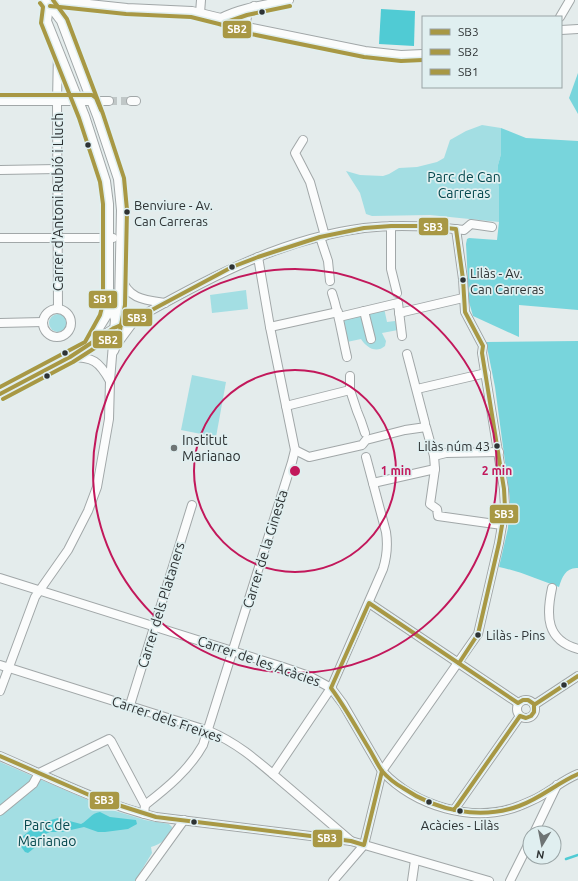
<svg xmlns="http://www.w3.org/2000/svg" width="578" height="881" font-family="Ubuntu,sans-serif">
<rect width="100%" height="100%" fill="#e4ecec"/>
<g fill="#a3dee3">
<path d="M 482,125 L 501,128 L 501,154 L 498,165 L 497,176 L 499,189 L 499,222 L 430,215 L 372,216 L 366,214 L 360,193 L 346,171 L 360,175 L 383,176 L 389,174 L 399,168 L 417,167 L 437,162 L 444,158 L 450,140 L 466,131 Z"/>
<path d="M 246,290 L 248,309 L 212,313 L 210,295 Z"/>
<path d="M 384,308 L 387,322 L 395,321 L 398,330 L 382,333 L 386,341 L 385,346 C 376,354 366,347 361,339 L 347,342 L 342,317 Z"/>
<circle cx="58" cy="323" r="9"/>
<path d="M 192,375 L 226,382 L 216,437 L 181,430 Z"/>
<path d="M 0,762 L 109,809 L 145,820 L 169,824 L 172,827 C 172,837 159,845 151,847 L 152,853 L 135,881 L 0,881 Z"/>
</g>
<g fill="#78d5dc">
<path d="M 578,73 L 578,114 L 569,98 Z"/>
<path d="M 501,128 L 526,138 L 578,141 L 578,310 L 519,305 L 519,337 L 473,316 L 469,302 L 466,244 L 467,239 L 469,238 L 497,240 L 499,222 L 499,189 L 497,176 L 498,165 L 501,154 Z"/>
<path d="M 578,341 L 578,568 C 566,567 562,577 559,587 C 539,580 519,571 499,567 L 508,528 L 510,499 L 495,387 L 486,342 Z"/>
</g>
<g fill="#50cbd4">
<path d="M 381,9 L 415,11 L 414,46 L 379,44 Z"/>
<path d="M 100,812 L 110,817 L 136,820 L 137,824 L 128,829 L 105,832 L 98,832 L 84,827 L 62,832 L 50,832 L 41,836 L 38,845 L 28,853 L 25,852 L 19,844 L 22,837 L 43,820 L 51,820 L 58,818 L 81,824 C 89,820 91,813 100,812 Z"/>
</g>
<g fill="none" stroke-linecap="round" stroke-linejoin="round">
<path stroke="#50cbd4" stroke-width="2.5" d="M 566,859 L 578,855"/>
<path stroke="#c0c7c7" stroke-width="8" stroke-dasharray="8 4" stroke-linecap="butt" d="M 109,101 L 131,101"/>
<g stroke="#a1a7a8" stroke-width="10">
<g id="minor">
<path d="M 51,0 L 127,8 L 192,11 L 221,18 L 252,28 L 365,51 L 401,55 L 423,54"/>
<path d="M 49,6 L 47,21 L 85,116 L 106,181 L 109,204 L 109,304 L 115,319"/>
<path d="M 200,13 L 201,0"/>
<path d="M 560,17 L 570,0"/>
<path d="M 221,18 C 242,7 266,5 289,0"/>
<path d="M 246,26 C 246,18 247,12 254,6"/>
<path d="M 561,30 L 578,29"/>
<path d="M 58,52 L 57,101 L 58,309"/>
<path d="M 0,101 L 109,101"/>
<path d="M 131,101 L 136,101"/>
<path d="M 303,140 L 295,153 L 310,182 L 325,236"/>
<path d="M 0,170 L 57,169"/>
<path d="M 391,226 L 391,269 L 397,293"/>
<path d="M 320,237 L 328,261 L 330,281"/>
<path d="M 0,238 L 113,238"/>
<path d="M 121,277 C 128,299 144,300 165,303"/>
<path d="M 332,293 C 339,314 342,336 347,357"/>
<circle cx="57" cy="323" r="14"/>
<path d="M 364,311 L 371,339"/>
<path d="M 399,313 L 463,298"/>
<path d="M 339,317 L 398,303 L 402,336"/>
<path d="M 0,323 L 43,322"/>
<path d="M 270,327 L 338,312"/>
<path d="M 90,343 L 106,317 L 109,304"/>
<path d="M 114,351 L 117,344 L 134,321"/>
<path d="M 407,354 L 425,423"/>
<path d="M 70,357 C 93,357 99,361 110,381"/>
<path d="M 350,376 L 350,390 L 357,411 L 361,421 L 365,433"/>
<path d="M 417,389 L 486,373"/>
<path d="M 0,394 C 23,382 47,370 70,357 C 85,348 98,338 113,329 C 122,323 133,320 143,315 C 212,276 285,238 364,228 C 397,224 431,226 464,230 L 471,224 L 492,227"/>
<path d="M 286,406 L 350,390"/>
<path d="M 295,450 L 309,457 L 362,445 L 366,440 L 405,430 L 426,427 L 434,456 L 435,469 L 430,504 L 437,509 L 438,516 L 502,525"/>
<path d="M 434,456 L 446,453 L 499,452"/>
<path d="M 373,483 L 435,469"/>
<path d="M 0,578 L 283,667 L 309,676 L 331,688 L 343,704 L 382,771 C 415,806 473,824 519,806 C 528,802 537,799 544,794 C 556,787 565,779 578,774"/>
<path d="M 552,588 C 546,616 546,640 578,649"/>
<path d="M 369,603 L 518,703"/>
<path d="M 0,665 L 209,731 C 240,744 262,765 288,787 C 309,805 330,823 351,841"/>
<path d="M 0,691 L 35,597 L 68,550 L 88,511 L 97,487 L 109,419 L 110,381 L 115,319 L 119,305 L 121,210 L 118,179 L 97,116 L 61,21 L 45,0"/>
<circle cx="526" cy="709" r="9"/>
<path d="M 130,705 L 192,505"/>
<path d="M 534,705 L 578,676"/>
<path d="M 0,756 C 51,778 102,804 156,817 L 351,841 L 489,881"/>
<path d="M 273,774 L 331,688 L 383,569 C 387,556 388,545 386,532 L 366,457"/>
<path d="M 454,810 L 520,716"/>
<path d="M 0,811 L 33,784 L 39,773 L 109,739 L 111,741 L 145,805"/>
<path d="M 144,814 L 145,805 C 167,788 189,770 203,745 L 292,462 L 295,450 L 270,327 L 258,257"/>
<path d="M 534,833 L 557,785"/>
<path d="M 140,881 L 184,820"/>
<path d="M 333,881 L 364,845 L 382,771 L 478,634 L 499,543 L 505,508 L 504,489 L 482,353 L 483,346 L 465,312 L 463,279 L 456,229"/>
<path d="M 412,881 L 415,860"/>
<path d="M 510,881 L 530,841"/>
</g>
</g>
<use href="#minor" stroke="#fbfcfc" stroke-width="8"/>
<g stroke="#e0eff0" stroke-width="7">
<g id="bus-1">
<path d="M 0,394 L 70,357 L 114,328 L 135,319 L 232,267 L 258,257 L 320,237 L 364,228 L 391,226 L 427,226 L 456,229 L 463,279 L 465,312 L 483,346 L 482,353 L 504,489 L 505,508 L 499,543 L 478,634 L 459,663"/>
<path d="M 534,705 L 578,676"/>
<path d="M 0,756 L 96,798 L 156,817 L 351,841 L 364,845 L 382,771"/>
<path d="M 454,810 L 520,716 L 526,718 L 531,716 L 534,712 L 534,704 L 528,700 L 523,700 L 518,703 L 369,603 L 331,688 C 345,707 356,727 368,747 C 373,755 377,764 382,771 C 388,778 396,784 403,788 C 437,811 480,820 519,806 C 541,798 557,783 578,774"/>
</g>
</g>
<g stroke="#e0eff0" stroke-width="7">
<g id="bus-2">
<path d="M 50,6 L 126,14 L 191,17 L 219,24 L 251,34 L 364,57 L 401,61 L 423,60"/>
<path d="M 224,23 L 247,15 L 290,6"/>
<path d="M 3,399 L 73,362 L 118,333 L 120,330 L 125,305 L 127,210 L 124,178 L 103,114 L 67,19 L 53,0"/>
</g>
</g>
<g stroke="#e0eff0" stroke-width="7">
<g id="bus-3">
<path d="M 0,95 L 92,95 L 96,98 L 101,110"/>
<path d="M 0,387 L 85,342 L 100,315 L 103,303 L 103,204 L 100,182 L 79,118 L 41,23 L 43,7 L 40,3"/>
</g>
</g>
<use href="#bus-1" stroke="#a89844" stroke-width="4"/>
<use href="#bus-2" stroke="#a89844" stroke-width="4"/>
<use href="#bus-3" stroke="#a89844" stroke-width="4"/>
</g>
<g fill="none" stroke="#c2185b" stroke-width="2">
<circle cx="295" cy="471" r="101"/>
<circle cx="295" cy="471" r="202"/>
</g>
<g fill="#2e3334" stroke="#e0eff0" stroke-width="1.5">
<circle cx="262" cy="12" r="3.5"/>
<circle cx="88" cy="145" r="3.5"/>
<circle cx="127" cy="212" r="3.5"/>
<circle cx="232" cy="267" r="3.5"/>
<circle cx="463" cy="280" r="3.5"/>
<circle cx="65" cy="353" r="3.5"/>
<circle cx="47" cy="376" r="3.5"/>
<circle cx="497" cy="446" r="3.5"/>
<circle cx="478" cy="635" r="3.5"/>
<circle cx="564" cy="685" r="3.5"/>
<circle cx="429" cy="802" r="3.5"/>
<circle cx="460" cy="811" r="3.5"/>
<circle cx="194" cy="822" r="3.5"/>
</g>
<circle fill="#6e7474" stroke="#e0eff0" stroke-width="1.5" cx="174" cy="448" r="4"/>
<g text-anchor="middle" stroke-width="3.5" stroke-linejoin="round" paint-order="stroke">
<g font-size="13" fill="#2e3334" stroke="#e0eff0" text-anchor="start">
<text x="134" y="210">Benviure - Av.<tspan x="134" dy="16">Can Carreras</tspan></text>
<text x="470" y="278">Lilàs - Av.<tspan x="470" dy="16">Can Carreras</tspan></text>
<text x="490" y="451" text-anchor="end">Lilàs núm 43</text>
<text x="486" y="640">Lilàs - Pins</text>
<text x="460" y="830" text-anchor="middle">Acàcies - Lilàs</text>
</g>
<g font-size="14" fill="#06494f" stroke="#e0eff0">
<text x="464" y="182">Parc de Can<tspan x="464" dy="16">Carreras</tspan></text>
<text x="47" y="830">Parc de<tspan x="47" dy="16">Marianao</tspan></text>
</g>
<g font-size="14" fill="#2e3334" stroke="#e0eff0">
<text transform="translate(58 202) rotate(-90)" y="5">Carrer d'Antoni Rubió i Lluch</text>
<text transform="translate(265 549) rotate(-73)" y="5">Carrer de la Ginesta</text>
<text transform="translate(161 605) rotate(-73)" y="5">Carrer dels Plataners</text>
<text transform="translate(259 661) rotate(19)" y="5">Carrer de les Acàcies</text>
<text transform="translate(167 719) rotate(19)" y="5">Carrer dels Freixes</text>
</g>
<g font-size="14" fill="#2e3334" stroke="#e0eff0" text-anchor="start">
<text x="182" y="445">Institut<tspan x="182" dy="16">Marianao</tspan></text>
</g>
</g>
<circle cx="295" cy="471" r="6" fill="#c2185b" stroke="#e0eff0" stroke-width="2"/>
<g font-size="12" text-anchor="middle" font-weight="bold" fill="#c2185b" stroke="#e0eff0" stroke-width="3.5" stroke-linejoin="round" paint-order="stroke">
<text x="396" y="475">1 min</text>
<text x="497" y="475">2 min</text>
</g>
<g stroke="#e0eff0" stroke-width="1.5">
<rect x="222" y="20" width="30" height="19" rx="4" fill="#a89844"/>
<rect x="418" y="217" width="31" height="19" rx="4" fill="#a89844"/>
<rect x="88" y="290" width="30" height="19" rx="4" fill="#a89844"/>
<rect x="122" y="308" width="31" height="19" rx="4" fill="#a89844"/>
<rect x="92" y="330" width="31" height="19" rx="4" fill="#a89844"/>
<rect x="489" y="504" width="30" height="20" rx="4" fill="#a89844"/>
<rect x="89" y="791" width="31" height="19" rx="4" fill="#a89844"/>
<rect x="312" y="829" width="31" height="19" rx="4" fill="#a89844"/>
</g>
<g font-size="11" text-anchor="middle" font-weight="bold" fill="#fff">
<text x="237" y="33">SB2</text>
<text x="433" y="231">SB3</text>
<text x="103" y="303">SB1</text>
<text x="137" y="322">SB3</text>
<text x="108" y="344">SB2</text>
<text x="504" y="518">SB3</text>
<text x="104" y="804">SB3</text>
<text x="327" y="842">SB3</text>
</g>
<rect x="422" y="16" width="140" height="72" fill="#e0eff0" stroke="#99a4a5"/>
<rect x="430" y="29" width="20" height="6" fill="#a89844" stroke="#99a4a5"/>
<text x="458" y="36" font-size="12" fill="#2e3334">SB3</text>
<rect x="430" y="49" width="20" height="6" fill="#a89844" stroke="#99a4a5"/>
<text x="458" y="56" font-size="12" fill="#2e3334">SB2</text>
<rect x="430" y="69" width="20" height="6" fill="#a89844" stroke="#99a4a5"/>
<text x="458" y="76" font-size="12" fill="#2e3334">SB1</text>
<g transform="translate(542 845) rotate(190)"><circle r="19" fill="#e0eff0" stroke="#99a4a5"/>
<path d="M0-3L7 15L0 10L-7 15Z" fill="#6e7474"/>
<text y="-6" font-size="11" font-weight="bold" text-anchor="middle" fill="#2e3334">N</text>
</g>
</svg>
